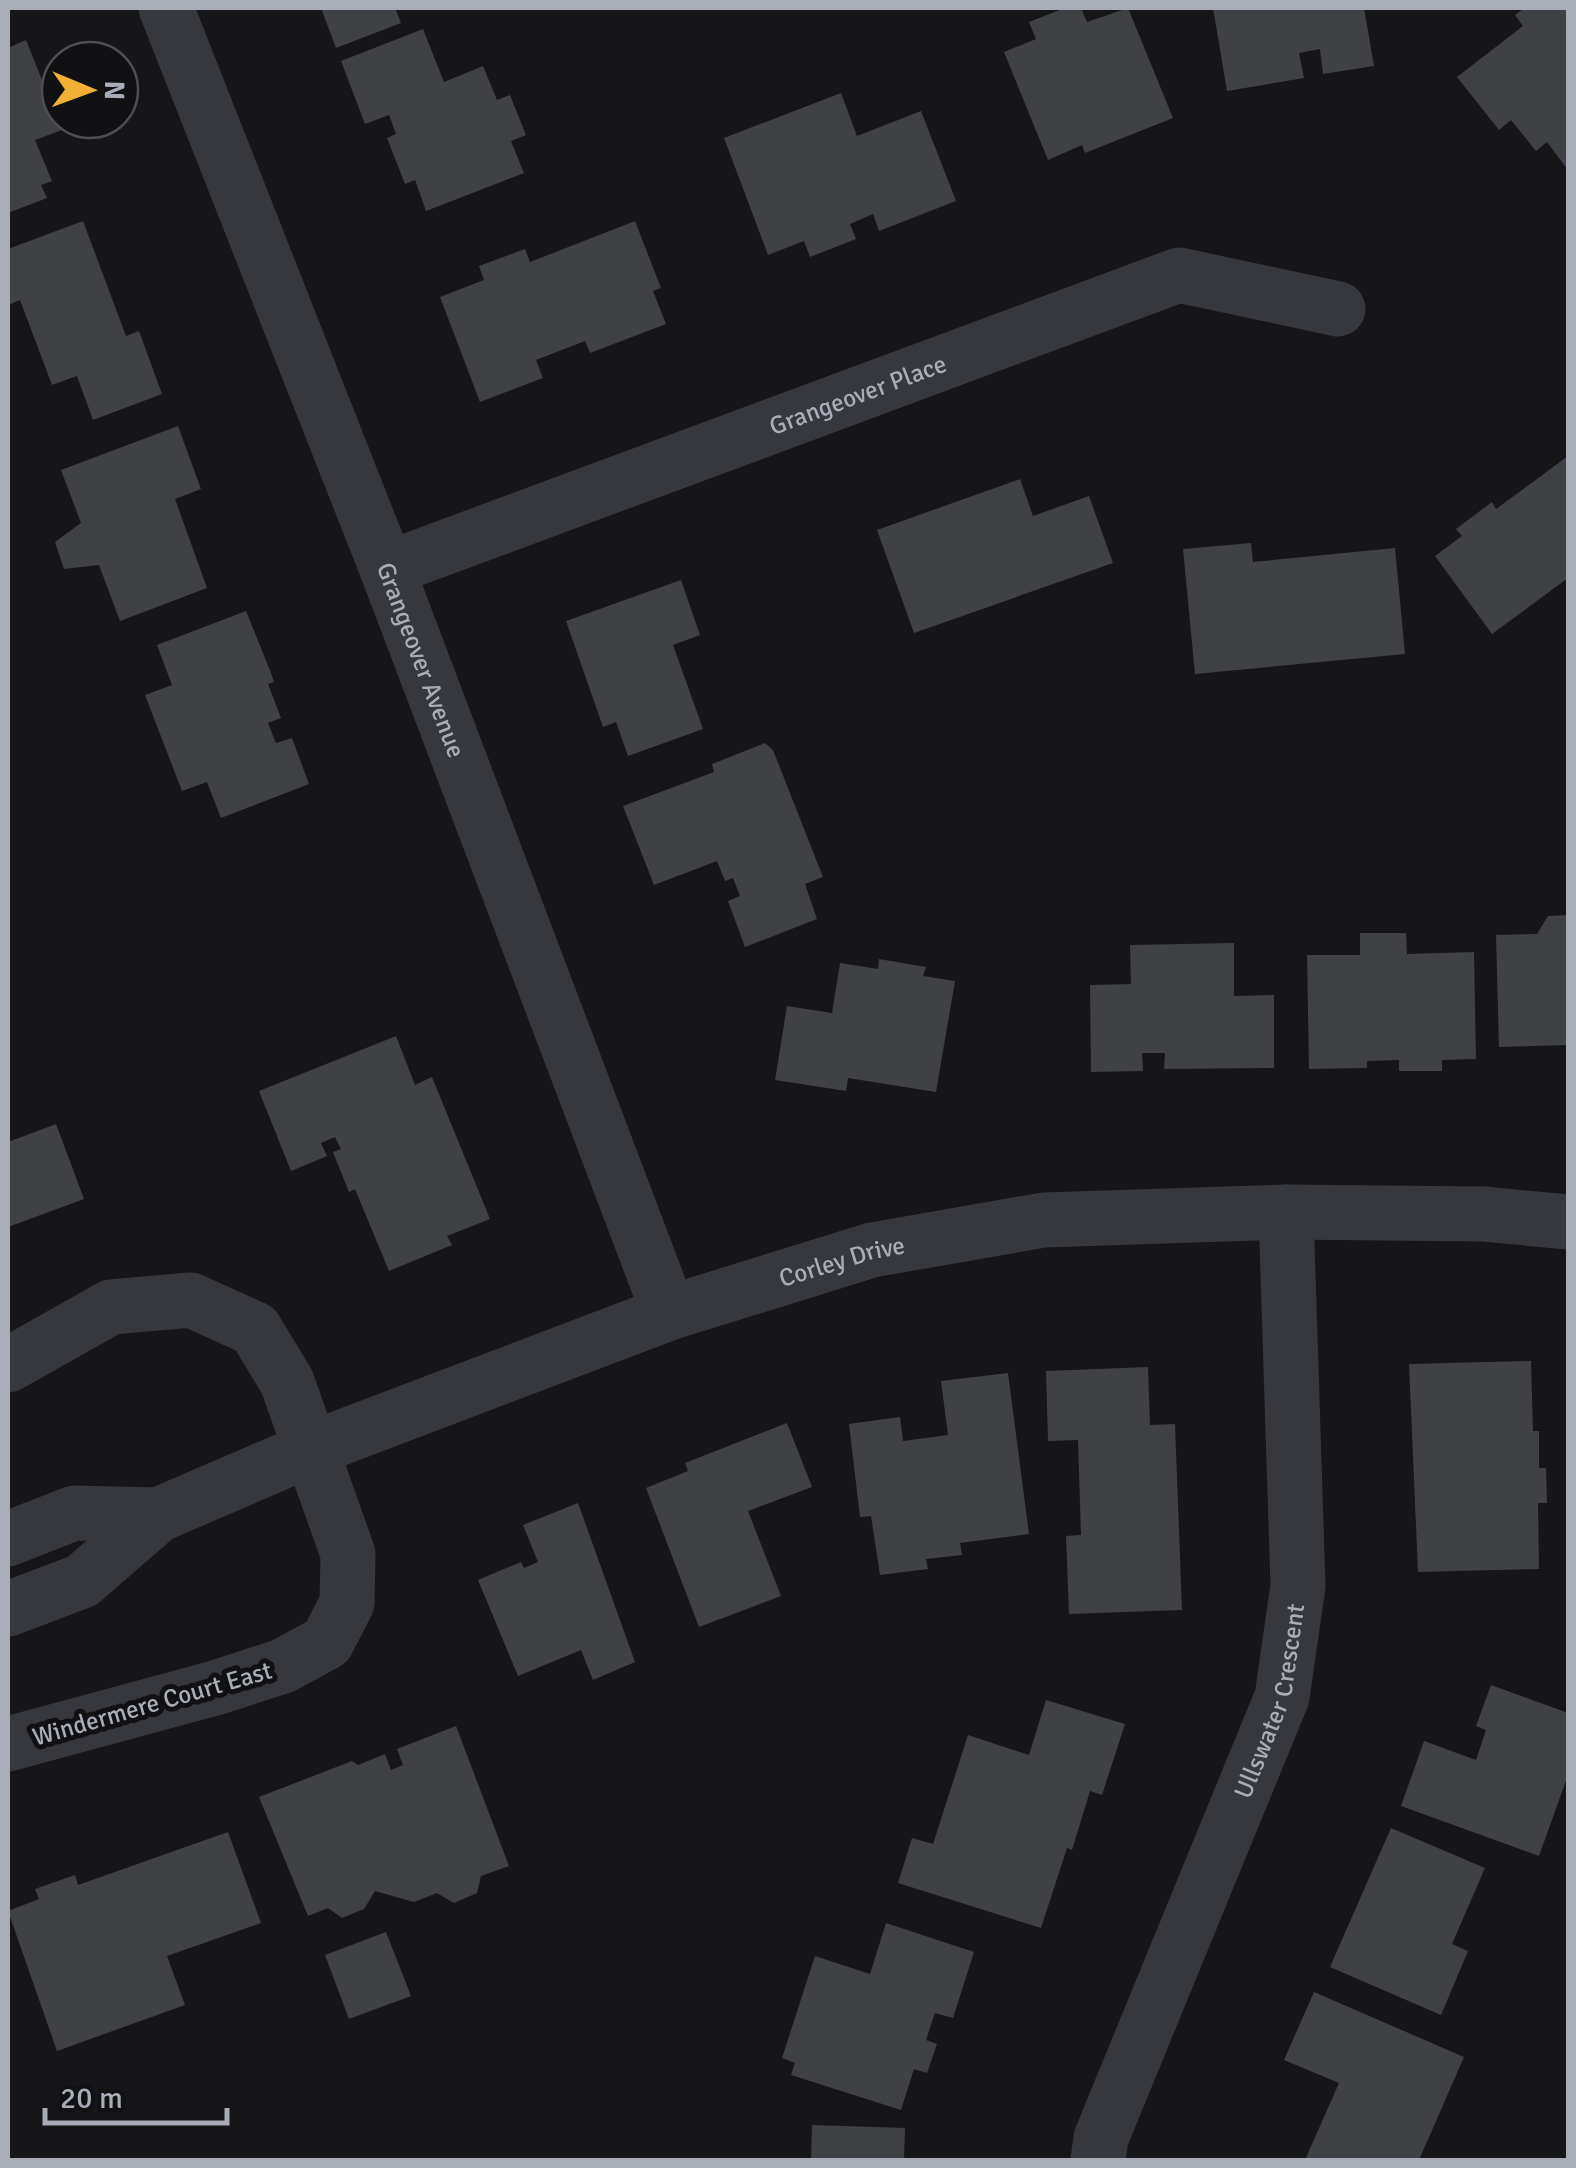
<svg xmlns="http://www.w3.org/2000/svg" width="1576" height="2168" font-family="Signika,sans-serif">
<rect width="100%" height="100%" fill="#161618"/>
<g fill="#404145">
<path d="M 321,8 L 395,8 L 401,23 L 336,48 Z"/>
<path d="M 1065,8 L 1081,8 L 1087,22 L 1128,8 L 1173,118 L 1085,153 L 1082,145 L 1048,160 L 1004,52 L 1036,39 L 1029,22 Z"/>
<path d="M 1213,8 L 1364,8 L 1374,66 L 1323,74 L 1320,49 L 1299,53 L 1304,78 L 1227,91 Z"/>
<path d="M 1525,8 L 1568,8 L 1568,170 L 1547,142 L 1536,151 L 1511,120 L 1499,130 L 1457,77 L 1523,26 L 1515,15 Z"/>
<path d="M 423,29 L 444,82 L 483,66 L 497,100 L 510,95 L 526,135 L 511,141 L 524,173 L 426,211 L 415,180 L 405,184 L 387,138 L 396,134 L 389,115 L 365,124 L 341,61 Z"/>
<path d="M 26,40 L 62,130 L 35,140 L 52,181 L 41,185 L 47,198 L 8,213 L 8,48 Z"/>
<path d="M 841,93 L 857,136 L 921,111 L 956,201 L 879,231 L 873,214 L 850,224 L 856,239 L 810,257 L 804,241 L 768,255 L 724,138 Z"/>
<path d="M 83,221 L 126,336 L 139,331 L 162,394 L 93,420 L 77,376 L 52,385 L 20,300 L 8,305 L 8,249 Z"/>
<path d="M 635,221 L 661,288 L 653,291 L 666,324 L 590,353 L 585,341 L 536,360 L 543,378 L 480,402 L 440,297 L 484,280 L 479,266 L 525,249 L 530,262 Z"/>
<path d="M 178,426 L 201,489 L 175,499 L 207,588 L 120,621 L 99,565 L 64,569 L 55,542 L 81,523 L 61,470 Z"/>
<path d="M 1568,456 L 1568,578 L 1492,634 L 1435,556 L 1462,536 L 1456,529 L 1492,502 L 1496,509 Z"/>
<path d="M 1020,479 L 1033,516 L 1089,496 L 1113,563 L 914,633 L 877,530 Z"/>
<path d="M 1251,543 L 1253,562 L 1395,548 L 1405,654 L 1195,674 L 1183,549 Z"/>
<path d="M 681,580 L 700,635 L 673,645 L 703,729 L 628,756 L 616,722 L 603,727 L 566,621 Z"/>
<path d="M 246,611 L 271,673 L 274,682 L 268,684 L 281,718 L 268,723 L 276,743 L 292,738 L 309,784 L 221,818 L 207,782 L 182,791 L 145,695 L 172,685 L 157,645 Z"/>
<path d="M 765,743 L 773,750 L 823,877 L 805,884 L 817,919 L 745,947 L 728,901 L 740,896 L 733,878 L 725,881 L 717,861 L 654,885 L 623,806 L 714,772 L 712,764 Z"/>
<path d="M 1568,915 L 1568,1045 L 1499,1047 L 1496,935 L 1537,934 L 1548,916 Z"/>
<path d="M 1360,933 L 1406,933 L 1407,954 L 1474,952 L 1476,1059 L 1442,1060 L 1442,1071 L 1399,1071 L 1399,1060 L 1367,1061 L 1367,1068 L 1309,1069 L 1307,955 L 1360,955 Z"/>
<path d="M 1234,943 L 1234,996 L 1274,995 L 1274,1068 L 1164,1069 L 1165,1053 L 1142,1053 L 1143,1071 L 1091,1072 L 1090,985 L 1131,984 L 1130,945 Z"/>
<path d="M 879,959 L 926,967 L 923,976 L 955,981 L 936,1092 L 848,1078 L 846,1091 L 775,1080 L 787,1006 L 832,1013 L 840,963 L 878,969 Z"/>
<path d="M 396,1036 L 415,1085 L 432,1077 L 490,1219 L 447,1236 L 452,1245 L 389,1271 L 355,1189 L 349,1192 L 333,1152 L 341,1149 L 335,1137 L 321,1143 L 327,1156 L 291,1171 L 259,1091 Z"/>
<path d="M 56,1124 L 84,1199 L 8,1227 L 8,1142 Z"/>
<path d="M 1531,1361 L 1533,1431 L 1539,1431 L 1539,1468 L 1546,1468 L 1547,1503 L 1538,1503 L 1539,1569 L 1418,1572 L 1409,1364 Z"/>
<path d="M 1148,1367 L 1150,1425 L 1175,1424 L 1182,1610 L 1069,1614 L 1066,1536 L 1081,1535 L 1078,1440 L 1048,1441 L 1046,1371 Z"/>
<path d="M 1008,1373 L 1029,1534 L 960,1543 L 962,1555 L 926,1559 L 928,1569 L 880,1575 L 871,1516 L 860,1517 L 849,1424 L 900,1417 L 903,1441 L 948,1435 L 941,1381 Z"/>
<path d="M 787,1423 L 812,1487 L 748,1511 L 781,1596 L 699,1627 L 646,1488 L 688,1471 L 685,1463 Z"/>
<path d="M 578,1503 L 635,1662 L 593,1680 L 581,1650 L 518,1676 L 478,1580 L 521,1562 L 524,1568 L 538,1562 L 523,1525 Z"/>
<path d="M 1491,1685 L 1568,1713 L 1568,1775 L 1539,1856 L 1401,1806 L 1424,1741 L 1476,1760 L 1486,1730 L 1476,1726 Z"/>
<path d="M 1046,1700 L 1125,1724 L 1102,1795 L 1090,1791 L 1072,1850 L 1067,1848 L 1041,1928 L 898,1883 L 912,1838 L 933,1844 L 968,1735 L 1029,1755 Z"/>
<path d="M 456,1726 L 509,1866 L 481,1876 L 477,1893 L 454,1903 L 437,1893 L 414,1902 L 375,1891 L 364,1909 L 342,1918 L 328,1908 L 308,1916 L 259,1797 L 352,1761 L 358,1765 L 385,1754 L 391,1770 L 403,1765 L 397,1749 Z"/>
<path d="M 1391,1828 L 1485,1868 L 1452,1944 L 1468,1951 L 1441,2015 L 1330,1967 Z"/>
<path d="M 228,1832 L 261,1923 L 167,1956 L 185,2005 L 57,2051 L 8,1911 L 39,1899 L 35,1889 L 75,1875 L 78,1885 Z"/>
<path d="M 886,1923 L 974,1952 L 953,2018 L 935,2013 L 926,2040 L 937,2044 L 927,2073 L 914,2069 L 901,2110 L 791,2075 L 795,2063 L 782,2058 L 815,1956 L 870,1974 Z"/>
<path d="M 386,1932 L 411,1996 L 349,2019 L 325,1955 Z"/>
<path d="M 1314,1992 L 1464,2057 L 1419,2160 L 1305,2160 L 1339,2083 L 1284,2060 Z"/>
<path d="M 812,2125 L 905,2128 L 904,2160 L 811,2160 Z"/>
</g>
<g fill="none" stroke-linecap="round" stroke-linejoin="round">
<g stroke="#37383d" stroke-width="55">
<path id="s1" d="M 166,8 L 387,569 L 669,1313"/>
<path id="s2" d="M 387,569 L 1179,275 L 1338,309"/>
<path d="M 8,1365 L 111,1307 L 191,1300 L 255,1329 L 287,1382 L 348,1554 L 347,1603 L 327,1642 L 283,1666 L 215,1688 L 8,1744"/>
<path id="s3" d="M 1098,2160 L 1101,2138 L 1282,1697 L 1298,1586 L 1286,1212"/>
</g>
<g stroke="#37383d" stroke-width="55">
<path d="M 8,1539 L 74,1513 L 158,1515"/>
<path id="s4" d="M 8,1609 L 82,1581 L 158,1515 L 311,1449 L 669,1313 L 872,1250 L 1044,1220 L 1286,1212 L 1484,1214 L 1568,1222"/>
</g>
</g>
<g text-anchor="middle" stroke-width="10" stroke-linejoin="round" paint-order="stroke">
<g font-size="25" fill="#a8adb8" stroke="#111113">
<text dy="9" stroke="none"><textPath href="#s2" startOffset="502">Grangeover Place</textPath></text>
<text dy="9" stroke="none"><textPath href="#s1" startOffset="700">Grangeover Avenue</textPath></text>
<text dy="9" stroke="none"><textPath href="#s4" startOffset="910">Corley Drive</textPath></text>
<text dy="9" stroke="none"><textPath href="#s3" startOffset="492">Ullswater Crescent</textPath></text>
<text transform="translate(152 1703) rotate(-16)" y="9">Windermere Court East</text>
</g>
</g>
<rect width="1576" height="2168" fill="none" stroke="#a8adb8" stroke-width="20"/>
<g transform="translate(90 90) rotate(91)"><circle r="48" fill="#111113" stroke="#4d4f55" stroke-width="2.5"/>
<path d="M0-8L18 38L0 25L-18 38Z" fill="#f2b134"/>
<text y="-15" font-size="28" font-weight="bold" text-anchor="middle" fill="#a8adb8">N</text>
</g>
<path d="M45 2108v15h182v-15" fill="none" stroke="#a8adb8" stroke-width="5"/>
<text x="60" y="2108" font-size="30" fill="#a8adb8" stroke="#111113" stroke-width="8" paint-order="stroke">20 m</text>
</svg>
